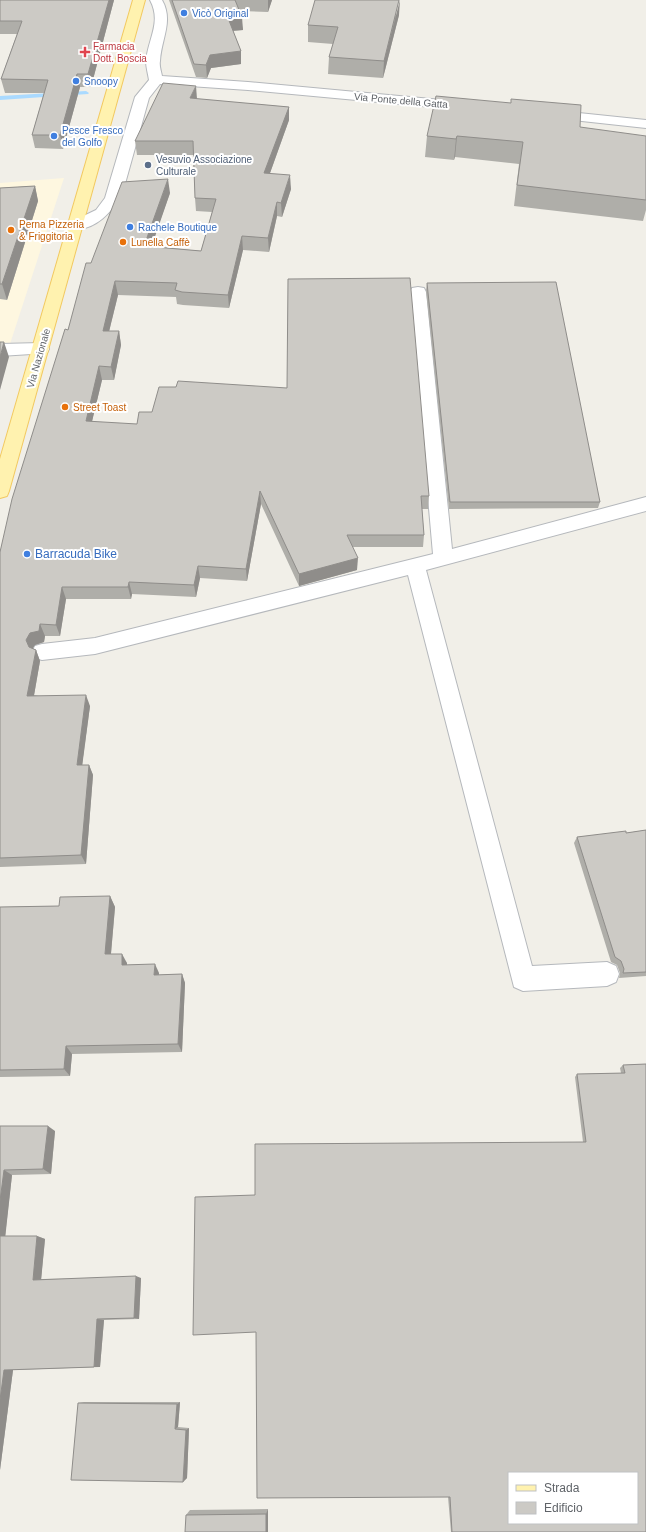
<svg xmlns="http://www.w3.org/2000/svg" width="646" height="1532" font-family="Arial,sans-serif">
<rect width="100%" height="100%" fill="#f1efe8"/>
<path fill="#fef7e0" d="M 64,178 L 10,344 L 0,344 L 0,183 Z"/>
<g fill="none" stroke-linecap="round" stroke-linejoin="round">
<path fill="#aadaff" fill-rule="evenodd" d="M 86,91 L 89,93 L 88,94 L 0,100 L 0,96 Z"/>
<g stroke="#b5b8bc" stroke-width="2">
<g id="minor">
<path d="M 150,0 L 162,0 C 174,21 161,39 160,61 C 159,66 161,71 162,76 L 248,82 L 464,102 L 469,103 L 471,106 L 469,109 L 464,110 L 248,90 L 160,84 L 149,98 L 123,191 C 116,209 93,234 71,228 L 68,225 L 71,222 L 96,210 L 105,198 L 135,97 L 149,80 C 148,74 146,67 146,61 C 148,39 162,22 150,0 Z"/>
<path d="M 550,110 L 646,120 L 646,128 L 545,117 L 543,114 L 545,111 Z"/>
<path d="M 418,287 L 424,288 L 426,292 L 452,549 L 646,497 L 646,511 L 426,570 L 532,966 L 607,962 L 616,966 L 619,974 L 616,982 L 607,986 L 523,991 L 514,987 L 408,575 L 95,654 L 42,660 L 35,658 L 32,652 L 35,646 L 42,644 L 95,638 L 433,554 L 410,292 L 412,288 Z"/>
<path d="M 41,343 L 47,345 L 49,349 L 47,353 L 0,356 L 0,344 Z"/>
</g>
</g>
<g stroke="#f2c960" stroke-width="2">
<path id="major" d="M 133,0 L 145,0 L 9,491 L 7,496 L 0,498 L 0,459 Z"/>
</g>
<use href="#minor" fill="#fff" fill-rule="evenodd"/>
<use href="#major" fill="#fff2af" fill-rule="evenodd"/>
</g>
<g fill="#afaea9">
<path d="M 0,0 L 114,0 L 91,87 L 80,87 L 63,149 L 35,148 L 32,135 L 44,93 L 5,93 L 1,79 L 17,34 L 0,34 Z"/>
<path d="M 169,0 L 272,0 L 268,12 L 239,11 L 243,30 L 233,31 L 241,51 L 241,64 L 211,68 L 207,78 L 196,77 Z"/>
<path d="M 399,15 L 383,78 L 328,74 L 329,57 L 333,44 L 308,42 L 308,25 Z"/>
<path d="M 197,99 L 289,107 L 289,120 L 270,173 L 291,189 L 282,217 L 277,216 L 269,252 L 243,250 L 229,308 L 183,305 L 177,304 L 176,297 L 118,295 L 109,331 L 119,331 L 121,345 L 114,380 L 102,380 L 92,421 L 429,496 L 428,509 L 422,509 L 424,535 L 423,547 L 353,547 L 357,570 L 299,586 L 261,504 L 247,581 L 200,578 L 196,597 L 132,594 L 131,599 L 66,599 L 60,636 L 45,636 L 44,642 L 35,645 L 32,648 L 36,650 L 40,661 L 34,695 L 90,706 L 82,765 L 89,765 L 93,775 L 86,864 L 0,867 L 0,552 L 68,330 L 91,263 L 170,193 L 151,246 L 201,251 L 212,212 L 196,211 L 195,198 L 194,155 L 137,155 L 135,141 Z"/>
<path d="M 580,127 L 646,200 L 646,210 L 643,221 L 514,206 L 519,164 L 455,157 L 454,160 L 425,157 L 427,136 Z"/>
<path d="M 35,186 L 38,201 L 7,300 L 0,299 L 0,188 Z"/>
<path d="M 427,283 L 600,502 L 598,508 L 449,509 L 426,290 Z"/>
<path d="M 646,830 L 646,976 L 619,978 L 620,973 L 617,965 L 611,962 L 574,843 L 577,837 L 626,833 Z"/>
<path d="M 110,896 L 115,907 L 111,954 L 127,963 L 127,965 L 159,973 L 159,975 L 182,974 L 185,983 L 182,1052 L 72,1054 L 70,1076 L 0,1077 L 0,907 L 59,906 Z"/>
<path d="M 646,1064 L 646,1532 L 451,1532 L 448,1497 L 255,1195 L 583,1142 L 575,1077 L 577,1074 L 621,1073 L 620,1068 L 623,1065 Z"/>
<path d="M 0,1126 L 55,1131 L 51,1174 L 12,1175 L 5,1236 L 37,1236 L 45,1239 L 41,1279 L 141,1278 L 139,1319 L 104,1320 L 100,1367 L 13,1370 L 0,1470 Z"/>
<path d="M 84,1402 L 180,1402 L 178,1427 L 189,1428 L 187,1478 L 183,1482 L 78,1403 Z"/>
<path d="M 268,1509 L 268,1532 L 186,1515 L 190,1510 Z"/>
</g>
<g fill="#8f8d8a">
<path d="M 109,0 L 114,0 L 91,87 L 88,74 Z"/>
<path d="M 268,0 L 272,0 L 268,12 Z"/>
<path d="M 400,0 L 399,15 L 383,78 L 384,61 Z"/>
<path d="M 242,17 L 243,30 L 229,31 L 228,18 Z"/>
<path d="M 241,51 L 241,64 L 211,68 L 207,78 L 206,65 L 210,55 Z"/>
<path d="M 77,74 L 80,87 L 63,149 L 60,135 Z"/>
<path d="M 196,86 L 197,99 L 190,98 Z"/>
<path d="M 289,107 L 289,120 L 265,187 L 264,173 Z"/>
<path d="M 457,136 L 455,157 L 454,160 L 456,139 Z"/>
<path d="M 290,175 L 291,189 L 282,217 L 281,203 Z"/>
<path d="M 168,179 L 170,193 L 147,260 L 144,246 Z"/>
<path d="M 35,186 L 38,201 L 7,300 L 2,284 Z"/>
<path d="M 277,202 L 277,216 L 269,252 L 268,238 Z"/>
<path d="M 242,236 L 243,250 L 229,308 L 228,295 Z"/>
<path d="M 115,281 L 118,295 L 106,344 L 103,331 Z"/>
<path d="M 119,331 L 121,345 L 114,380 L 111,367 Z"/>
<path d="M 4,342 L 9,357 L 0,390 L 0,357 Z"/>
<path d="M 99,366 L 102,380 L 89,434 L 86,421 Z"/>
<path d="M 260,491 L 261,504 L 247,581 L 246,569 Z"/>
<path d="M 358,558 L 357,570 L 299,586 L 299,574 Z"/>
<path d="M 198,566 L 200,578 L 196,597 L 194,585 Z"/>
<path d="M 129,582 L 132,594 L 131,599 L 128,587 Z"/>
<path d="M 62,587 L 66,599 L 60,636 L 56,625 Z"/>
<path d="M 40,624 L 45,636 L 44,642 L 35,645 L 31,651 L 26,640 L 30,633 Z"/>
<path d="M 36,650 L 40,661 L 32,707 L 27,696 Z"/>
<path d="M 86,695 L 90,706 L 81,775 L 77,765 Z"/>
<path d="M 89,765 L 93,775 L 86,864 L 81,855 Z"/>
<path d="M 110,896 L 115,907 L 110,964 L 105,954 Z"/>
<path d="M 122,954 L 127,963 L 127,974 L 122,965 Z"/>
<path d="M 155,964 L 159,973 L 158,984 L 154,975 Z"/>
<path d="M 182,974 L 185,983 L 182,1052 L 178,1044 Z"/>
<path d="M 66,1046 L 72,1054 L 70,1076 L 64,1069 Z"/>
<path d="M 48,1126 L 55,1131 L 51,1174 L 43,1169 Z"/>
<path d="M 4,1170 L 12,1175 L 5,1239 L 0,1237 L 0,1201 Z"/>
<path d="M 37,1236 L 45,1239 L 41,1281 L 33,1280 Z"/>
<path d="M 136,1276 L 141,1278 L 139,1319 L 134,1318 Z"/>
<path d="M 97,1319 L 104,1320 L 100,1367 L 94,1367 Z"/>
<path d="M 4,1370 L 13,1370 L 0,1470 L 0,1400 Z"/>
<path d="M 180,1402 L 178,1427 L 175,1429 L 177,1404 Z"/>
<path d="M 189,1428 L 187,1478 L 183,1482 L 186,1430 Z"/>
<path d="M 268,1509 L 268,1532 L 266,1532 L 266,1514 Z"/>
</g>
<g fill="#cccac5" stroke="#8f8d8a" fill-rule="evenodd">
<path d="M 0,0 L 109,0 L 88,74 L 77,74 L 60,135 L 32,135 L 48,80 L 1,79 L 22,21 L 0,21 Z"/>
<path d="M 172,0 L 235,0 L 242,17 L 228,18 L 241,51 L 210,55 L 206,65 L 194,64 Z"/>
<path d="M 315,0 L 399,0 L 384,61 L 329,57 L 338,27 L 308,25 Z"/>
<path d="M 163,83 L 196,86 L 190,98 L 289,107 L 264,173 L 290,175 L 281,203 L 277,202 L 268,238 L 242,236 L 228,295 L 182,292 L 175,290 L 177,283 L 115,281 L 103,331 L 119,331 L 111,367 L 99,366 L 86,421 L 137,424 L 139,412 L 152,412 L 159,387 L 176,387 L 178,381 L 287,388 L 288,279 L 410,278 L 429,496 L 421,496 L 424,535 L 347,535 L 358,558 L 299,574 L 260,491 L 246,569 L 198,566 L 194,585 L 129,582 L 128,587 L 62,587 L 56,625 L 40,624 L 39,631 L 30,633 L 26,640 L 29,647 L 36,650 L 27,696 L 86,695 L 77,765 L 89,765 L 81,855 L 0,858 L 0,552 L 12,499 L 65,329 L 68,330 L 86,263 L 91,263 L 122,182 L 168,179 L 144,246 L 201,251 L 216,199 L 195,198 L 193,141 L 135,141 Z"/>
<path d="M 436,96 L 511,103 L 511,99 L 581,105 L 580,127 L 646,136 L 646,200 L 517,185 L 523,142 L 457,136 L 456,139 L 427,136 Z"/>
<path d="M 35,186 L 2,284 L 0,284 L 0,188 Z"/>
<path d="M 556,282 L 600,502 L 450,502 L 427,283 Z"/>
<path d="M 0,342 L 4,342 L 0,357 Z"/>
<path d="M 646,830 L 646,972 L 623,973 L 624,969 L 621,961 L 615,957 L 577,837 L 626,831 L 626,833 Z"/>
<path d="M 110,896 L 105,954 L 122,954 L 122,965 L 155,964 L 154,975 L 182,974 L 178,1044 L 66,1046 L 64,1069 L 0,1070 L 0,907 L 59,906 L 60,897 Z"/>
<path d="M 646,1064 L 646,1532 L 452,1532 L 450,1497 L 257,1498 L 256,1332 L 193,1335 L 195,1197 L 255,1195 L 255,1144 L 586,1142 L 577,1074 L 625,1073 L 623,1065 ZM 509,1473 L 637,1473 L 637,1523 L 509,1523 Z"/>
<path d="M 0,1126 L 48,1126 L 43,1169 L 4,1170 L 0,1201 Z"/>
<path d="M 0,1236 L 37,1236 L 33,1280 L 136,1276 L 134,1318 L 97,1319 L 94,1367 L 4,1370 L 0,1400 Z"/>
<path d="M 78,1403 L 177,1404 L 175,1429 L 186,1430 L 183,1482 L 71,1480 Z"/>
<path d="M 266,1514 L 266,1532 L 185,1532 L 186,1515 Z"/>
</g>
<g fill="#3f7fe0" stroke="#fff" stroke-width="1.5">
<circle cx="184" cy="13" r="4"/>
<circle cx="76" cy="81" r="4"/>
<circle cx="54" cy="136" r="4"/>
<circle cx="130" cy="227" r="4"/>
<circle cx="27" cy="554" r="4"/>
</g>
<path fill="#e0444e" stroke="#fff" stroke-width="1.5" d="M83 46h4v4h4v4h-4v4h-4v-4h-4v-4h4z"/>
<circle fill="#5c6f8a" stroke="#fff" stroke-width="1.5" cx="148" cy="165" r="4"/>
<g fill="#e8710a" stroke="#fff" stroke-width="1.5">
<circle cx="11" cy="230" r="4"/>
<circle cx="123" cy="242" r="4"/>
<circle cx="65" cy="407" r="4"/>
</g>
<g text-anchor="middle" stroke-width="4" stroke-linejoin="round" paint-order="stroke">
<g font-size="10" fill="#366cbe" stroke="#fff" text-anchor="start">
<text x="192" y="17">Vicò Original</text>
<text x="84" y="85">Snoopy</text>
<text x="62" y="134">Pesce Fresco<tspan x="62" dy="12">del Golfo</tspan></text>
<text x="138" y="231">Rachele Boutique</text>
</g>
<g font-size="10" fill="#be3a42" stroke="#fff" text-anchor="start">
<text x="93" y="50">Farmacia<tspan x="93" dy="12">Dott. Boscia</tspan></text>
</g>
<g font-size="10" fill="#5f6368" stroke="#fff">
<text transform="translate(401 100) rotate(5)" y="4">Via Ponte della Gatta</text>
<text transform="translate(38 358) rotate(-74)" y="4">Via Nazionale</text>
</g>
<g font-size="10" fill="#4e5e75" stroke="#fff" text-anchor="start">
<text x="156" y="163">Vesuvio Associazione<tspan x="156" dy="12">Culturale</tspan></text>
</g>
<g font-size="10" fill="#c56008" stroke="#fff" text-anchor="start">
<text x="19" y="228">Perna Pizzeria<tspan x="19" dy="12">&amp; Friggitoria</tspan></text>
<text x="131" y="246">Lunella Caffè</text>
<text x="73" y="411">Street Toast</text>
</g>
<g font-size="12" fill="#366cbe" stroke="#fff" text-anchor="start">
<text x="35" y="558">Barracuda Bike</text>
</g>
</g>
<rect x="508" y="1472" width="130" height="52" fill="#ffffff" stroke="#bfc1c3"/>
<rect x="516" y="1485" width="20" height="6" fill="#fff2af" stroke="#bfc1c3"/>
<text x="544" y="1492" font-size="12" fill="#5f6368">Strada</text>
<rect x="516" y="1502" width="20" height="12" fill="#cccac5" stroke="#bfc1c3"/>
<text x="544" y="1512" font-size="12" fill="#5f6368">Edificio</text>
</svg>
